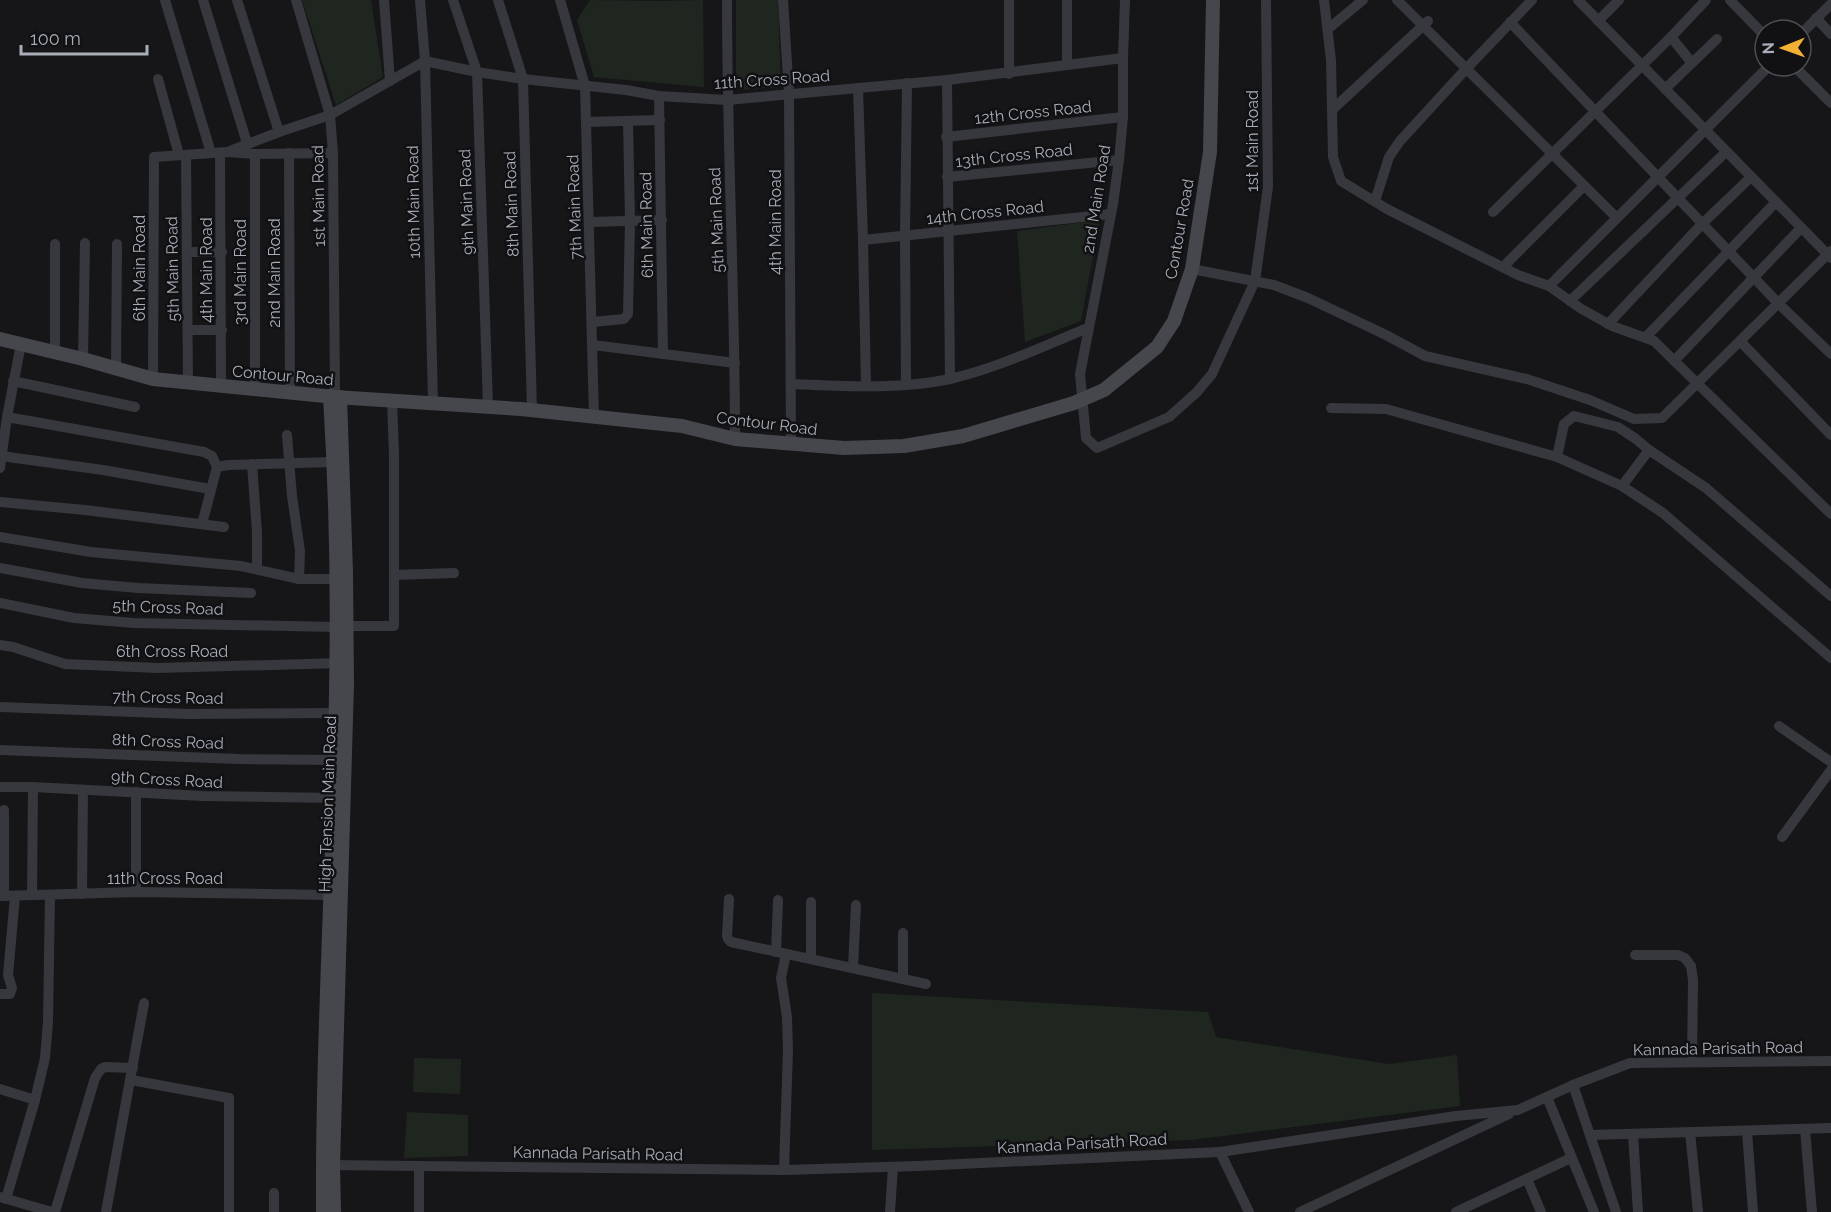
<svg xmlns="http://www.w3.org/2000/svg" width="1831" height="1212" font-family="Raleway,sans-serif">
<rect width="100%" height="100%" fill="#161618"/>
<g fill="#1e261f">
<path d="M 302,0 L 371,0 L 383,77 L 336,105 Z"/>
<path d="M 590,0 L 660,1 L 703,0 L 704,87 L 594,77 L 577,20 Z"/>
<path d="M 736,0 L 778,0 L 781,87 L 736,90 Z"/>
<path d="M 1100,220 L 1081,321 L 1025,342 L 1017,231 Z"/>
<path d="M 872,993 L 1208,1012 L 1216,1037 L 1389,1064 L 1457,1055 L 1460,1106 L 1192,1140 L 872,1150 Z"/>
<path d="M 414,1058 L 461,1059 L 460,1094 L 413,1092 Z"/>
<path d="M 407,1112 L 468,1115 L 468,1156 L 404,1158 Z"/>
</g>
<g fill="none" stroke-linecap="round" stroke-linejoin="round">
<g stroke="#37383d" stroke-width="10">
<path d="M 165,0 L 211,153"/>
<path d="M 203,0 L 247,143"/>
<path d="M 237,0 L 279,132"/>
<path d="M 296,0 L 330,115 L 333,153 L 335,397"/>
<path d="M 384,0 L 390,81"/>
<path d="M 420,0 L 425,61 L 433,403"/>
<path d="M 453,0 L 477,72 L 488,407"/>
<path d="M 498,0 L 523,79 L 532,410"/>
<path d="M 560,0 L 585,86 L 594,417"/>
<path d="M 727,0 C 727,146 735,293 735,439"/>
<path d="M 783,0 L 789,94 L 791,444"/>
<path d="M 1067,0 L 1067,65"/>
<path d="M 1125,0 L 1123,58 L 1123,117 L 1119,160 L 1113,204 L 1080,374 L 1086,438 L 1097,448 L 1169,417 L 1197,392 L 1212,374 L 1255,281 L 1268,187 L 1266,0"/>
<path d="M 1324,0 L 1331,60 L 1333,157 L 1341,181 L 1387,209 L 1518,275 L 1549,286 L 1580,308 L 1612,326 L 1654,341 L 1831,514"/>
<path d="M 1397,0 L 1617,218"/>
<path d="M 1578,0 L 1831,258"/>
<path d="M 1706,0 L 1671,37 L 1692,63 L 1717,39"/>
<path d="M 1730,0 L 1765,36"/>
<path d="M 1816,18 L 1831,34"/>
<path d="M 1598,21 L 1619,0"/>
<path d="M 1510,22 L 1778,303 L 1831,354"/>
<path d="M 1328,29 L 1363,0"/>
<path d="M 1801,34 L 1831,4"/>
<path d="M 425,61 L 477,72 L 523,79 L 626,90 L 659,96 L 727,100 L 947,80 L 1123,58"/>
<path d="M 1794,66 L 1831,103"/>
<path d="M 1009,74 L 1009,0"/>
<path d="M 158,79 L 179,155"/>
<path d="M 947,80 L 950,379"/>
<path d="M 858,88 L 863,240 L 866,386"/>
<path d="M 1665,89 L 1692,63"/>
<path d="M 659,96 L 663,354"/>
<path d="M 1332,110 L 1428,21"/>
<path d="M 586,122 L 660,120"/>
<path d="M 946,137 L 1123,117"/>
<path d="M 230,151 L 279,132 L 330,115 L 425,61"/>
<path d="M 220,153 L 221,386"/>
<path d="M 289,153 L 290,393"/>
<path d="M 255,154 L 255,390"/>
<path d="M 186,155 L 188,383"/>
<path d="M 947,177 L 1119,160"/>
<path d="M 1375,201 L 1389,157 L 1400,141 L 1466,69 L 1532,0"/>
<path d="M 1493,212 L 1671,37"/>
<path d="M 590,222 L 662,220"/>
<path d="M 863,240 L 1111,214"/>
<path d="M 187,252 L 222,252"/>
<path d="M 1503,267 L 1584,186"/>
<path d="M 1192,269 L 1274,285 L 1308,298 L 1386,335 L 1425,356 L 1527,379 L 1590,400 L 1634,419 L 1662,418 L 1831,251"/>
<path d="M 1549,286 L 1769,66"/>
<path d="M 1570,301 L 1726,152"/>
<path d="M 592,322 L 624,319 L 628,314 L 630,221 L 628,121"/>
<path d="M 1608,324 L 1702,224 L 1751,177"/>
<path d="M 188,330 L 222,330"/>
<path d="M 1645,338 L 1776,202"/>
<path d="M 1740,341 L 1831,435"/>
<path d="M 593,345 L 735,363"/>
<path d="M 55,352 L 55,244"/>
<path d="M 83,359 L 85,243"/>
<path d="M 1674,361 L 1801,228"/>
<path d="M 116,369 L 117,244"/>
<path d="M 153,379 L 154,157 L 227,152 L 255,154 L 333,153"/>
<path d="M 13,381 L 135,407"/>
<path d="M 791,384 C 844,386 898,390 950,379 C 998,368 1043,346 1088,328"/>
<path d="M 906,385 L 905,235 L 907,83"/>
<path d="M 1331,408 L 1386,409 L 1557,457 L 1622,486 L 1663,513 L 1831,658"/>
<path d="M 7,417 L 204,452 L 212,456 L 217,467"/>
<path d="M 287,435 L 292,496 L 300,551 L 299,579"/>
<path d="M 1,456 L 103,470 L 210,489"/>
<path d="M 1557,457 L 1564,424 L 1574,416 L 1618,427 L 1636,439 L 1649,450 L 1706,488 L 1831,596"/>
<path d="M 252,464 L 257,532 L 257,569"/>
<path d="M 0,468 L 7,417 L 21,344"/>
<path d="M 1622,486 L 1649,450"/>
<path d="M 0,502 L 85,510 L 224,527"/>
<path d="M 202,524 L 217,467 L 228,465 L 333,462"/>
<path d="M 0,537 L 91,552 L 241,566 L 299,579 L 344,579"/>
<path d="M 0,568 L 82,583 L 138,588 L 251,593"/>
<path d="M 394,575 L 454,573"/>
<path d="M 0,603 L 74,618 L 134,623 L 337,627"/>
<path d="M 347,626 L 394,626 L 394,455 L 392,400"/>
<path d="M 0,645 L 13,647 L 65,664 L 158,668 L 342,663"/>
<path d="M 0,707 L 188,714 L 336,713"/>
<path d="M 1779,726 L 1831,762"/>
<path d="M 0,750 L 238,759 L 334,760"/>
<path d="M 0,787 L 33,787 L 202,796 L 333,798"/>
<path d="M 4,810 L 4,896"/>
<path d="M 1782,837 L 1831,770"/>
<path d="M 136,892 L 136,792"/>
<path d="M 82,894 L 83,790"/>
<path d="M 32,895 L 33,787"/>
<path d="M 0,896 L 136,892 L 330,895"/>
<path d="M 729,899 L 727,936 L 728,939 L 731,942 L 926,984"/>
<path d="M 776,952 L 778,900"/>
<path d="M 1635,955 L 1678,955 L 1685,958 L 1691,966 L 1693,980 L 1692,1062"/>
<path d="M 811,959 L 811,902"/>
<path d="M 853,968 L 856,905"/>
<path d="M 903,979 L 903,933"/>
<path d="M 0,994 L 10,994 L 12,988 L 8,975 L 15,896"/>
<path d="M 131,1080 L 229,1098 L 229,1212"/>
<path d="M 1573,1085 L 1616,1212"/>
<path d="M 0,1089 L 35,1100"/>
<path d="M 1547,1097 L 1594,1212"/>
<path d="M 1805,1129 L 1812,1212"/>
<path d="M 1747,1131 L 1753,1212"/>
<path d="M 1690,1132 L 1698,1212"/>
<path d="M 1633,1134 L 1638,1212"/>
<path d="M 1590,1135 L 1831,1128"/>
<path d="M 1220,1152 L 1249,1212"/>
<path d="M 326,1165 L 784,1170 L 918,1166 L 1220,1152 L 1456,1116 L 1518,1110 L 1573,1085 L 1630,1063 L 1831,1061"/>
<path d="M 784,1170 L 788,1050 L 787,1017 L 781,978 L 786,954"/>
<path d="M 1527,1179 L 1541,1212"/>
<path d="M 274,1193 L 274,1212"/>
<path d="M 0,1197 L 52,1212"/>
<path d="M 6,1199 L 35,1100 L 45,1058 L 48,1022 L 50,895"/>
<path d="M 55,1212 L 95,1078 L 101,1069 L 105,1067 L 133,1068"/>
<path d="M 106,1212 L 144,1003"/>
<path d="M 419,1212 L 419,1166"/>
<path d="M 890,1212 L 893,1167"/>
<path d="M 1300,1212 L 1509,1114"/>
<path d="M 1456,1212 L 1571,1158"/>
</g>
<g stroke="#45474d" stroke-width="14">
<path d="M 0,339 L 83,359 L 153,379 L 335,397 L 521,409 L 682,426 L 735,439 L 844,448 L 904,446 L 963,436 L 1074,403 L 1104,390 L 1157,347 L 1174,321 L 1192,269 L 1210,152 L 1213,0"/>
<path d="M 323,1212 C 322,1038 334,865 336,691 C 338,593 336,494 330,396"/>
<path d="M 334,1212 L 333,1165 L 347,684 L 346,572 L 340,397"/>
</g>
</g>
<g text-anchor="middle" stroke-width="5" stroke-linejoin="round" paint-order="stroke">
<g font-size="16" fill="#a8adb8" stroke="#111113">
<text transform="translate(772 79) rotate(-4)" y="6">11th Cross Road</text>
<text transform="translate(1033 112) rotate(-6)" y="6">12th Cross Road</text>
<text transform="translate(1252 141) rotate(-90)" y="6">1st Main Road</text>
<text transform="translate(1014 155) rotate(-6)" y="6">13th Cross Road</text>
<text transform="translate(318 196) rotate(-91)" y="6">1st Main Road</text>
<text transform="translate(1096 199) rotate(-81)" y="6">2nd Main Road</text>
<text transform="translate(413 202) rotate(-91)" y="6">10th Main Road</text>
<text transform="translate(466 202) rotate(-92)" y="6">9th Main Road</text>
<text transform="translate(511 204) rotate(-92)" y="6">8th Main Road</text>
<text transform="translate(574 207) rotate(-92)" y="6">7th Main Road</text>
<text transform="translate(985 212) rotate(-6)" y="6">14th Cross Road</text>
<text transform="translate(716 220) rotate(-92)" y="6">5th Main Road</text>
<text transform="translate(775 222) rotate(-90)" y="6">4th Main Road</text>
<text transform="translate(646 225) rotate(-91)" y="6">6th Main Road</text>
<text transform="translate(1179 229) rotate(-80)" y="6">Contour Road</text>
<text transform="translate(139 268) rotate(-90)" y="6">6th Main Road</text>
<text transform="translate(172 269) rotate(-91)" y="6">5th Main Road</text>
<text transform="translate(206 270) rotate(-90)" y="6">4th Main Road</text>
<text transform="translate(240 272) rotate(-90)" y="6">3rd Main Road</text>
<text transform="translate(274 273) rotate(-90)" y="6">2nd Main Road</text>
<text transform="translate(283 375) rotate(5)" y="6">Contour Road</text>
<text transform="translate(767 423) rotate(7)" y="6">Contour Road</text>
<text transform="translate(168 607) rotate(2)" y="6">5th Cross Road</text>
<text x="172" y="657">6th Cross Road</text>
<text transform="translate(168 697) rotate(1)" y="6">7th Cross Road</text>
<text transform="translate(168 741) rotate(2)" y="6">8th Cross Road</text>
<text transform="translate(167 779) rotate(3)" y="6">9th Cross Road</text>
<text transform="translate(327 804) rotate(-88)" y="6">High Tension Main Road</text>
<text x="165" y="884">11th Cross Road</text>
<text transform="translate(1718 1048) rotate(-1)" y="6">Kannada Parisath Road</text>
<text transform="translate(1082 1143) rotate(-3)" y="6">Kannada Parisath Road</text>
<text transform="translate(598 1153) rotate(1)" y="6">Kannada Parisath Road</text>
</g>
</g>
<g transform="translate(1783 48) rotate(269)"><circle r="28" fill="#111113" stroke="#4d4f55" stroke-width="1.5"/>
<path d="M0-4.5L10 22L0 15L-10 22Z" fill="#f2b134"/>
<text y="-9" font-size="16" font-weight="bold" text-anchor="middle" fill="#a8adb8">N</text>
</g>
<path d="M21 45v9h126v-9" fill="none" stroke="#a8adb8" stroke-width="3"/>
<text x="30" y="45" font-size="18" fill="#a8adb8" stroke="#111113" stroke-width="4.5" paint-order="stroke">100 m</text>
</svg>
